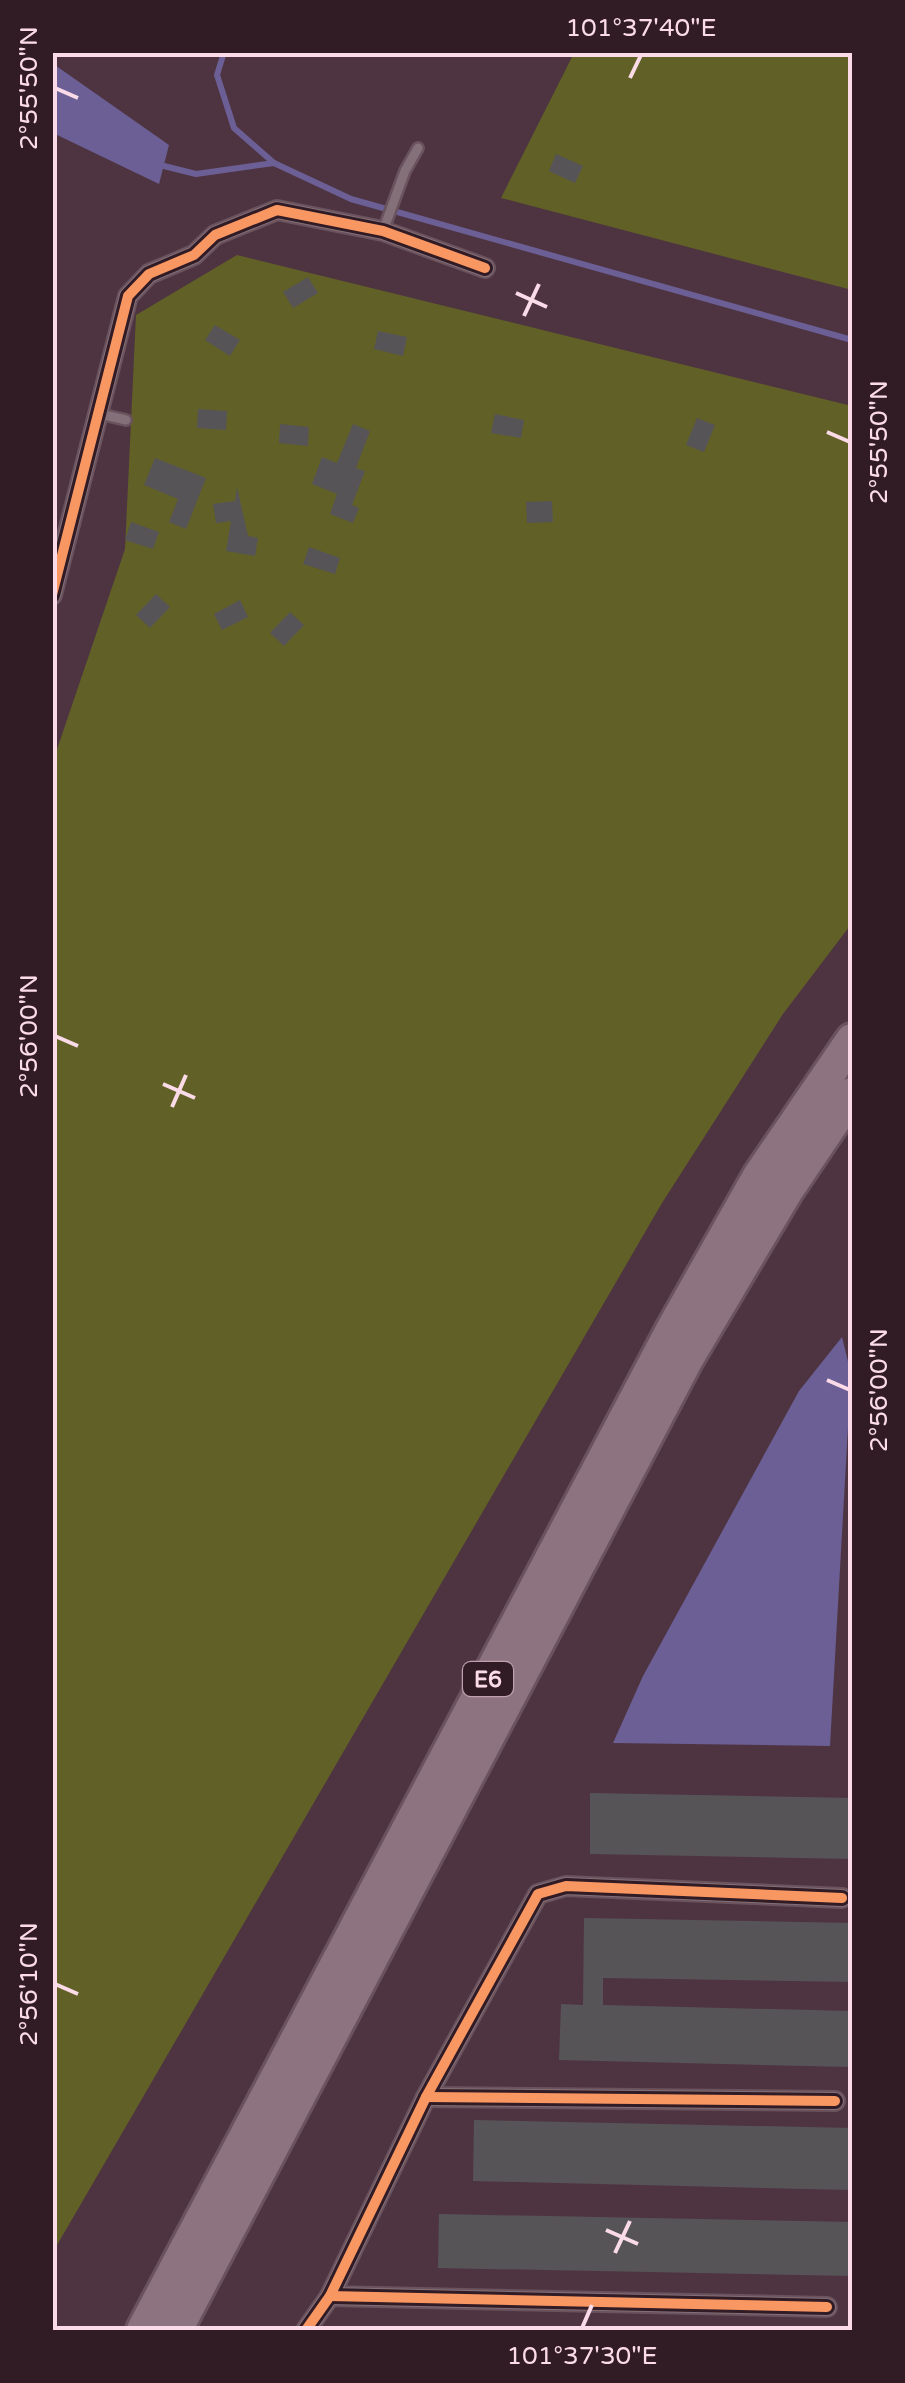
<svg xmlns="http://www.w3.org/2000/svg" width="905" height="2383" font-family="'Varela Round',sans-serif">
<rect width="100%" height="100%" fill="#4e3441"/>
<g fill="#616027">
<path d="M 574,53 L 852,53 L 852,290 L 501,198 Z"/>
<path d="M 237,255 L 852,406 L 852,923 L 783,1014 L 662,1203 L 53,2252 L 52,764 L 125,549 L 136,315 Z"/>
</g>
<g fill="#6b5f95">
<path d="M 52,63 L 169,145 L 159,184 L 53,133 Z"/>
<path d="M 842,1337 L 851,1374 L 830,1746 L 613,1743 L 643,1676 L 799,1391 Z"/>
</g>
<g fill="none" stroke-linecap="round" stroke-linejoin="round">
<g stroke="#6b5f95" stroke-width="6">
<path d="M 224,52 L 217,75 L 234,128 L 274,163"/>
<path d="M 164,166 L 196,174 L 274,163 L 351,199 L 852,340"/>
</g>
</g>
<g fill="#575458">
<path d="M 556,154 L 583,166 L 575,183 L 549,171 Z"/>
<path d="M 308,277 L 318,293 L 293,308 L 283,292 Z"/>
<path d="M 215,325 L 240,340 L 230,356 L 205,340 Z"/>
<path d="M 378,331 L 407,337 L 403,356 L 374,349 Z"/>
<path d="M 198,409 L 227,411 L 226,430 L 197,428 Z"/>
<path d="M 495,414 L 524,420 L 521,438 L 491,433 Z"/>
<path d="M 697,418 L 715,425 L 704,452 L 686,445 Z"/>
<path d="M 280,424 L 309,427 L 308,446 L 279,443 Z"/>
<path d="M 353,424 L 370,431 L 356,468 L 365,471 L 352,505 L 359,508 L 353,523 L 330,514 L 337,494 L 312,484 L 322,457 L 337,463 Z"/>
<path d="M 155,458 L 206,478 L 186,529 L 169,522 L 178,499 L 144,485 Z"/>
<path d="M 237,487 L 248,536 L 258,538 L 255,556 L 226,551 L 231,521 L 216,523 L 213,504 L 235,501 Z"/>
<path d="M 552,501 L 553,522 L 527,523 L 526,502 Z"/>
<path d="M 131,522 L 159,532 L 153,549 L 125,540 Z"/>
<path d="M 309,547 L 340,558 L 335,574 L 303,564 Z"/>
<path d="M 156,594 L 170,607 L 150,628 L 136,615 Z"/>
<path d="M 240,600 L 248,617 L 222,630 L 214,614 Z"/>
<path d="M 290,612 L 304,625 L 284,646 L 270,633 Z"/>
<path d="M 590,1793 L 852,1798 L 852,1859 L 590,1854 Z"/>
<path d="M 584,1918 L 852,1923 L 852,1982 L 603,1978 L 603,2005 L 851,2011 L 850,2067 L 559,2060 L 561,2004 L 583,2005 Z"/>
<path d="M 474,2120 L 852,2128 L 851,2190 L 473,2181 Z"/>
<path d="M 439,2214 L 852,2222 L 852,2276 L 438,2268 Z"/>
</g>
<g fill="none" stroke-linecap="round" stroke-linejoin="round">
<g stroke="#6a535d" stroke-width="14">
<g id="service">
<path d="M 383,231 L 405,171 L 418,148"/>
<path d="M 100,414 L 126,420"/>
</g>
</g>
<g stroke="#6a535d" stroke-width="22">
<g id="minor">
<path d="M 52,595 L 128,296 L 149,274 L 194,255 L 215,235 L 277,210 L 383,231 L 485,268"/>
<path d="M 426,2097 L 835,2101"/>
<path d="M 330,2296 L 827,2307"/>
<path d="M 306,2330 L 330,2296 L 426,2097 L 538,1894 L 566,1886 L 842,1898"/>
</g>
</g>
<g stroke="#6a535d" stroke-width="38">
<g id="motorway">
<path d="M 143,2330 L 673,1328 L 759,1176 L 852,1040"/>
<path d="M 176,2330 L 687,1359 L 786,1192 L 852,1094"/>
</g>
</g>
<use href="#service" stroke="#847079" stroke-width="9"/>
<use href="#minor" stroke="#847079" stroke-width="18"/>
<use href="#motorway" stroke="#8d737f" stroke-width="32"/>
<g stroke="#311b25" stroke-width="16">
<g id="cycleway">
<path d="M 52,595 L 128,296 L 149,274 L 194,255 L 215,235 L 277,210 L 383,231 L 485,268"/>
<path d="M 426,2097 L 835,2101"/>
<path d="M 330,2296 L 827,2307"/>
<path d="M 306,2330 L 330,2296 L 426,2097 L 538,1894 L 566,1886 L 842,1898"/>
</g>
</g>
<use href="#cycleway" stroke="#f99763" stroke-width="10"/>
</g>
<path fill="none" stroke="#fadbe7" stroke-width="4" d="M 630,78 L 641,55M 55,88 L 78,98M 516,293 L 547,307M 524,316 L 539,284M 827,432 L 850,442M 55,1036 L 78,1046M 163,1084 L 195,1098M 172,1107 L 186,1075M 827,1380 L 850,1390M 55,1984 L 78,1994M 606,2230 L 638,2244M 615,2253 L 630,2221M 582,2328 L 592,2305"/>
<g text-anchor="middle" stroke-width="10" stroke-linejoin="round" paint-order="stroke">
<rect fill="#311b25" stroke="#bea1ad" stroke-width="2.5" x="463" y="1662" width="50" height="34" rx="8"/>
<g font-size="22" font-weight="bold" fill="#fadbe7">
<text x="488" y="1687">E6</text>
</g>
</g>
<rect width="905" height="2383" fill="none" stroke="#311b25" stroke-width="110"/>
<rect x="55" y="55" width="795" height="2273" fill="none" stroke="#fadbe7" stroke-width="4"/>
<g font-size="25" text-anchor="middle" fill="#fadbe7">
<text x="641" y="36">101°37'40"E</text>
<text transform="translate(28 88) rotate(-90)" y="9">2°55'50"N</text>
<text transform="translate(878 442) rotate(-90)" y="9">2°55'50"N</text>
<text transform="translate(28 1036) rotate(-90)" y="9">2°56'00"N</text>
<text transform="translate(878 1390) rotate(-90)" y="9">2°56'00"N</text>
<text transform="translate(28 1984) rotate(-90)" y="9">2°56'10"N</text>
<text x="582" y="2364">101°37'30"E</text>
</g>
</svg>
